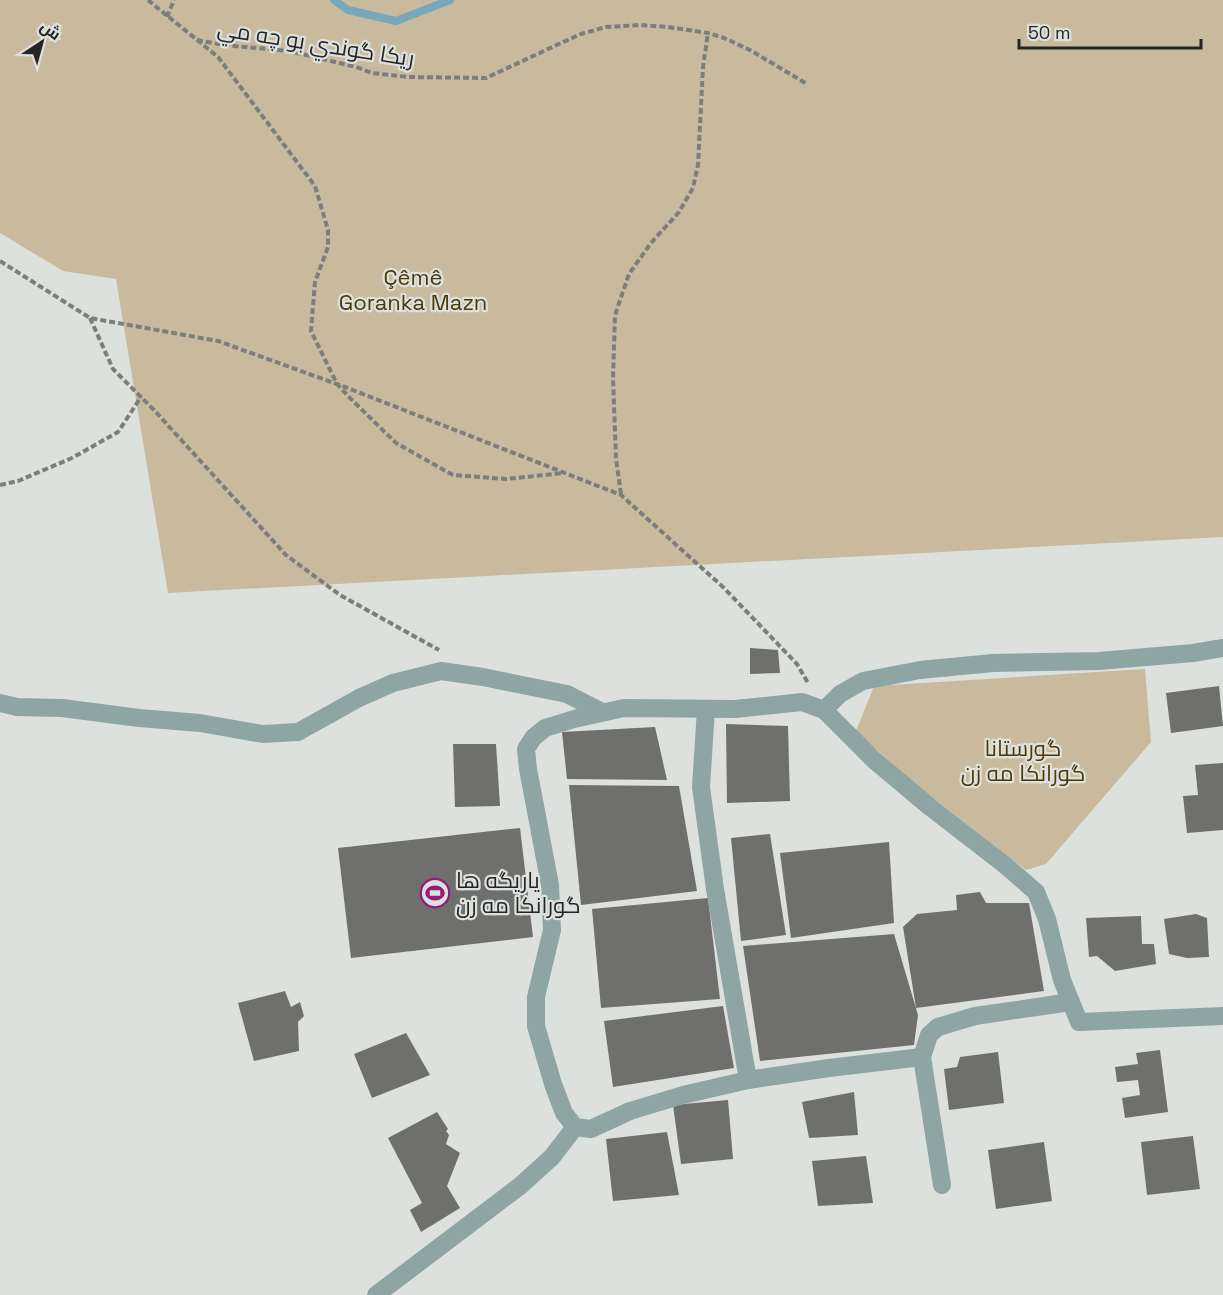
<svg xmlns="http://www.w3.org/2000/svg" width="1223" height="1295" font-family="'Space Grotesk',Cairo,sans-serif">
<rect width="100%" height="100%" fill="#dde1de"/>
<g fill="#c9ba9e">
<path d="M 0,0 L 1223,0 L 1223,537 L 168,593 L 116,279 L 63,271 L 0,233 Z"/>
<path d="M 1145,669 L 1151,742 L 1046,864 L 1026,870 L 909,779 L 856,731 L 874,686 Z"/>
</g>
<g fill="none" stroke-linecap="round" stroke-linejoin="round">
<path stroke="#77a8ba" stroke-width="8" d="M 334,0 L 348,10 L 396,21 L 450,0"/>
</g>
<g fill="#6f706d">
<path d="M 750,648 L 778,650 L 780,673 L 750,674 Z"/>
<path d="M 1219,686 L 1223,726 L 1171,733 L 1166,693 Z"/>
<path d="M 726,724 L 788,726 L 790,801 L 727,803 Z"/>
<path d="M 655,727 L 667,780 L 567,779 L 562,732 Z"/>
<path d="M 453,744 L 496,744 L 500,806 L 455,807 Z"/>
<path d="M 1223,763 L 1223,830 L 1187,833 L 1183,796 L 1198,795 L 1195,765 Z"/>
<path d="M 569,785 L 679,786 L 697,891 L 581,905 Z"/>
<path d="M 520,828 L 533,937 L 351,958 L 338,848 Z"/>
<path d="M 770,834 L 786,935 L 741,941 L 731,838 Z"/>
<path d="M 889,842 L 894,923 L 791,938 L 780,853 Z"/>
<path d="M 980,892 L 986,903 L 1029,903 L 1044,991 L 916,1008 L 903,927 L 917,914 L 957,910 L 956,895 Z"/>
<path d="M 708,898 L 720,999 L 601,1008 L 592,909 Z"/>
<path d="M 1196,914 L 1207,918 L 1209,957 L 1187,958 L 1169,954 L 1164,919 Z"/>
<path d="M 1141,916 L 1142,944 L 1154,944 L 1156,964 L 1115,971 L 1097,956 L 1089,957 L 1086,918 Z"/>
<path d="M 894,934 L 918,1015 L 914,1045 L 760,1061 L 743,946 Z"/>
<path d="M 285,991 L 291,1007 L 300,1002 L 304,1016 L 298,1022 L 299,1051 L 254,1061 L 238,1003 Z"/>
<path d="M 723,1006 L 734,1068 L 613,1087 L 604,1021 Z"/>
<path d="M 406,1033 L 430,1075 L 372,1098 L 354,1054 Z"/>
<path d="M 1160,1050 L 1168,1112 L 1125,1118 L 1122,1098 L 1140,1095 L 1138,1080 L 1117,1082 L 1115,1067 L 1138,1064 L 1136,1053 Z"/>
<path d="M 998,1052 L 1004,1103 L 949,1110 L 944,1069 L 957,1067 L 960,1057 Z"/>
<path d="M 854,1092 L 858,1135 L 809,1138 L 802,1102 Z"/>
<path d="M 728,1100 L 733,1159 L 681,1164 L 673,1105 Z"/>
<path d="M 437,1112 L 448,1129 L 446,1131 L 449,1135 L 446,1144 L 460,1153 L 447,1186 L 460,1208 L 421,1232 L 410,1210 L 422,1203 L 388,1138 Z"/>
<path d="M 667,1132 L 679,1195 L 613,1201 L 606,1139 Z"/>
<path d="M 1193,1136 L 1200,1189 L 1147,1195 L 1141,1142 Z"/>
<path d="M 1044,1142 L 1052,1201 L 996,1209 L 988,1150 Z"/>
<path d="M 866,1156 L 873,1203 L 818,1206 L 812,1161 Z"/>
</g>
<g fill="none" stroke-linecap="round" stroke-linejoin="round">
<g stroke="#7c7e7c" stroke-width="4" stroke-dasharray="6 3" stroke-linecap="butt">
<path d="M 148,0 L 218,57 L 315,186 L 328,230 L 328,247 L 315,282 L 311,331 L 337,384 L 351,399 L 396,443 L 453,475 L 506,479 L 564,473"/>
<path d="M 167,17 L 174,0"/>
<path d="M 197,40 L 223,45 L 289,51 L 356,67 L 372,73 L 408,77 L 486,78 L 561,43 L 581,34 L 606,27 L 640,25 L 668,27 L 708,33 L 724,38 L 750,50 L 807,84"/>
<path d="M 0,261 L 90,318 L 218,341 L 345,387 L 621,495 L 724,588 L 797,664 L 808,683"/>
<path d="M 90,318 L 113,369 L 154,410 L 286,555 L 340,595 L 439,650"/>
<path d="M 0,485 L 18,481 L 72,458 L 118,432 L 141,397"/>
<path d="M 621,494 L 616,459 L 613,378 L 615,315 L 629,274 L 651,243 L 679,212 L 693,188 L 698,165 L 703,67 L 708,33"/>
</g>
<g stroke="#8ea5a3" stroke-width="18">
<path d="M 0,703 L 17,707 L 62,708 L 139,718 L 200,723 L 263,734 L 298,732 L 359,698 L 393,683 L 441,671 L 483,677 L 567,694 L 602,712"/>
<path d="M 706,709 L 701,787 L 715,889 L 748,1080"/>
<path d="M 824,710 L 840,694 L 863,681 L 920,670 L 993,663 L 1099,661 L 1193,653 L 1223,648"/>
<path d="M 922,1057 L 829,1068 L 748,1080 L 683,1095 L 630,1111 L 591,1129 L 575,1127 L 564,1113 L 553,1084 L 536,1026 L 536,997 L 552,930 L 550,885 L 528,769 L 526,749 L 533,738 L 545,728 L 574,719 L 624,708 L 735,709 L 802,702 L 824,710 L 874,760 L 930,807 L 1005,865 L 1036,892 L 1047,919 L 1062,980 L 1079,1022 L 1223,1016"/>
<path d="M 942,1185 L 922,1057 L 929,1035 L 938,1027 L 975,1016 L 1071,1002"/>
<path d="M 376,1295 L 520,1186 L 552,1157 L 575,1127"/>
</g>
</g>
<defs>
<g id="stadium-ring" transform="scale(1.5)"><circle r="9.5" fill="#dde1de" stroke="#931c7a" stroke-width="1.5"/><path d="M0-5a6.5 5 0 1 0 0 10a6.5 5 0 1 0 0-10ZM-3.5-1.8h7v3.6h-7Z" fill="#931c7a"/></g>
</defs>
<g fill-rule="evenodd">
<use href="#stadium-ring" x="435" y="893"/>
</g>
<g text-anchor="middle" stroke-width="4.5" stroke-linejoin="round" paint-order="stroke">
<g font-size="22" fill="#232423" stroke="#dde1de">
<text transform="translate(316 43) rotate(9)" y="8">ريكا گوندي بو چه مي</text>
</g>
<g font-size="22" fill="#4e3803" stroke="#dde1de">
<text x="413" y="285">Çêmê<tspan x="413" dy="25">Goranka Mazn</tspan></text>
<text x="1023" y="756">گورستانا<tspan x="1023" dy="25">گورانكا مه زن</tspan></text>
</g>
<g font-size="22" fill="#232423" stroke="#dde1de" text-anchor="start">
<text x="456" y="888">ياريگه ها<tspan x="456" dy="25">گورانكا مه زن</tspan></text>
</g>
</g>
<g transform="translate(42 42) rotate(36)" stroke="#dde1de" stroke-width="4.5" paint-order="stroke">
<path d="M0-4.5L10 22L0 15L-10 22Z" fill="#232423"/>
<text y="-9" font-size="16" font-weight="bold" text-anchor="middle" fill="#232423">ش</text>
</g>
<path d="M1019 39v9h182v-9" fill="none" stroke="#232423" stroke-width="3"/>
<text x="1028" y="39" font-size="18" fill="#232423" stroke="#dde1de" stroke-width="4.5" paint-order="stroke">50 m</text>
</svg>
